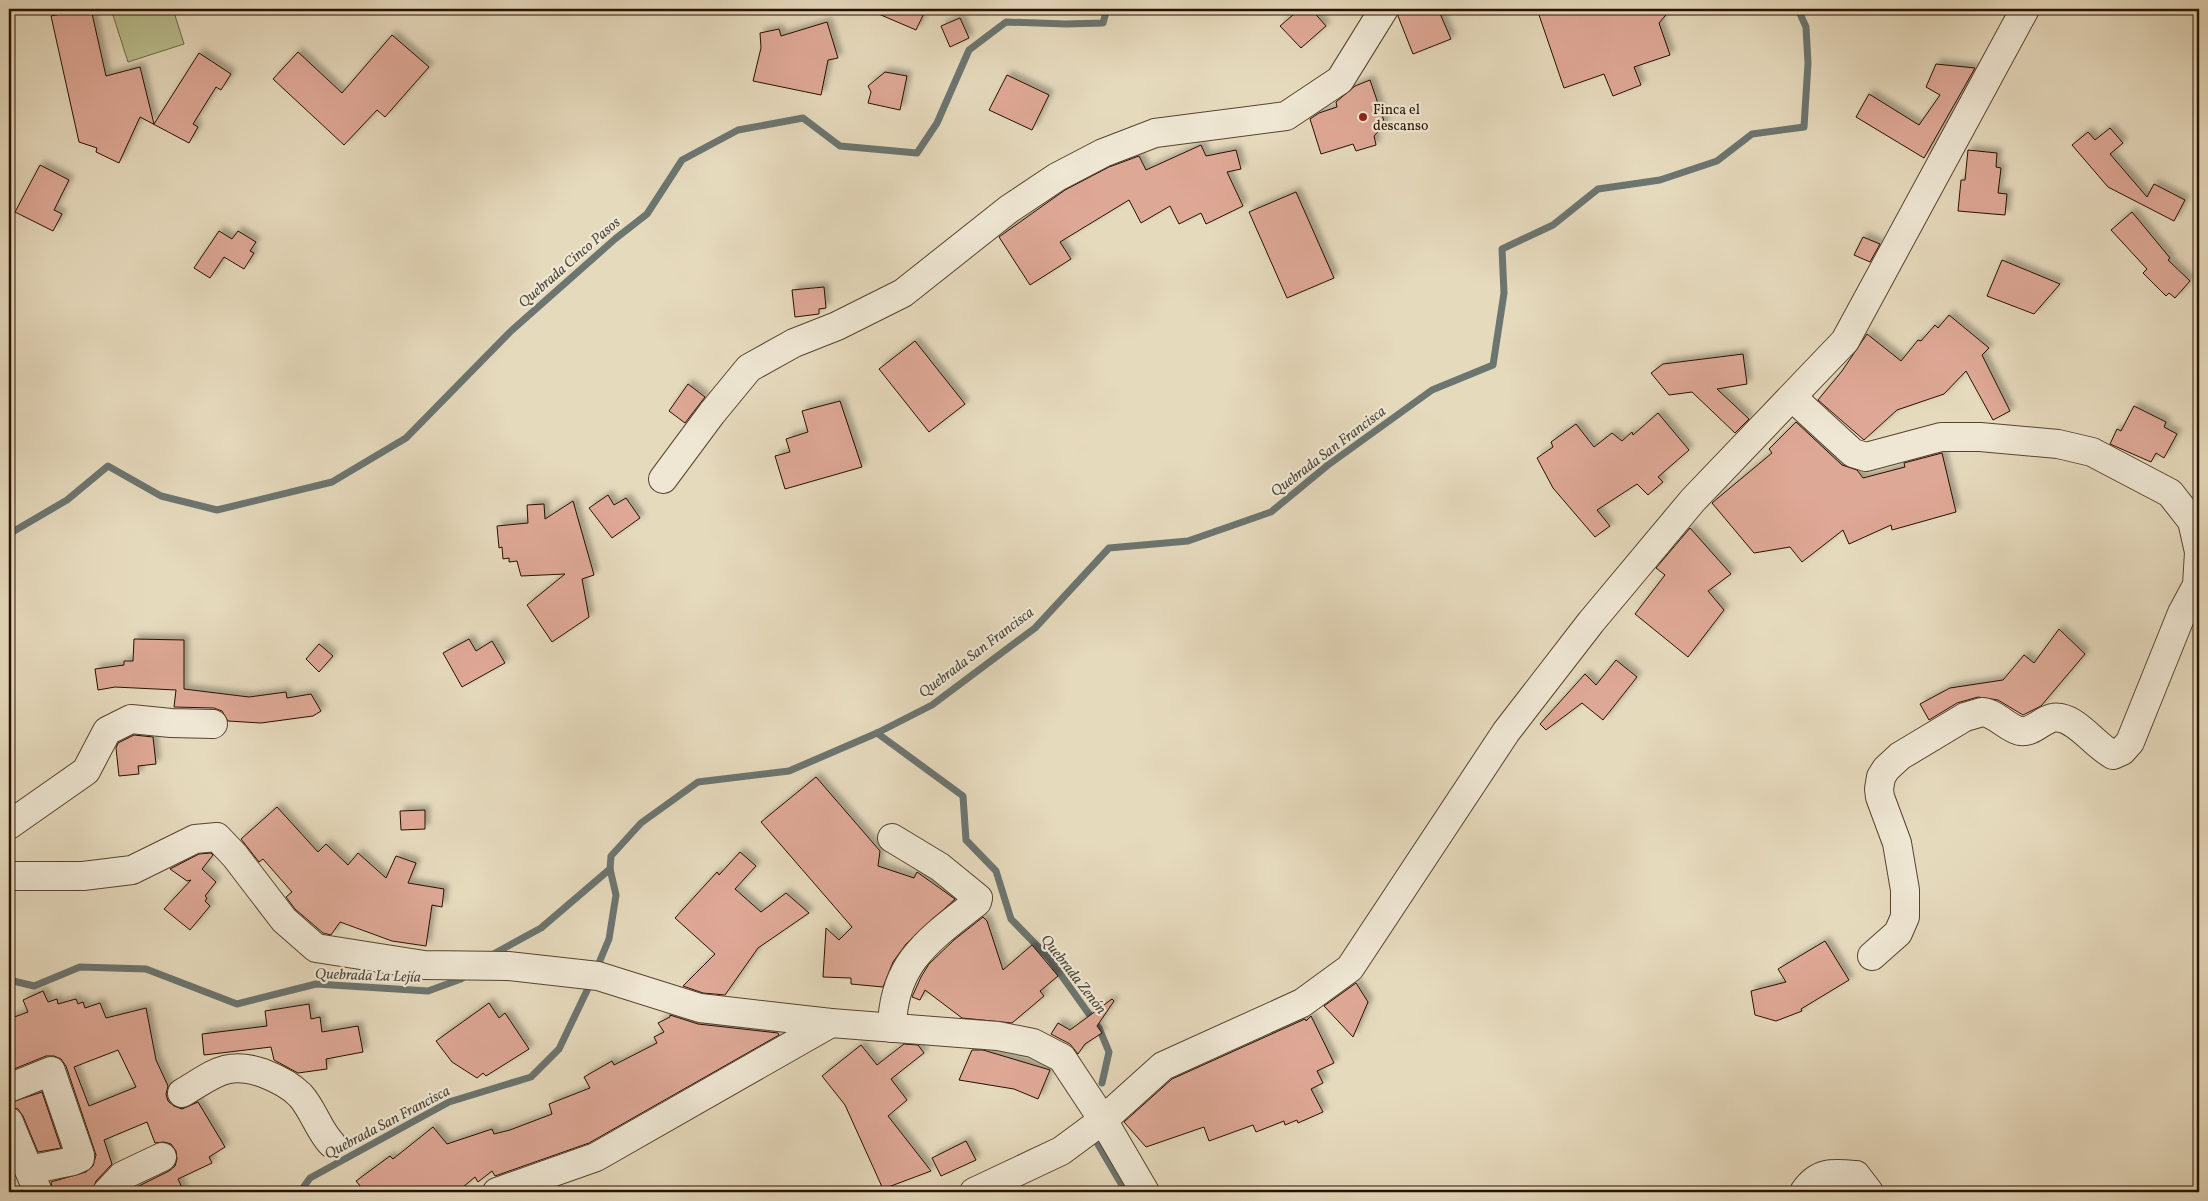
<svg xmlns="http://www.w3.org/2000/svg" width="2208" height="1201" font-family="Vollkorn,serif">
<defs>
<filter id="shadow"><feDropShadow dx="4.5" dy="-4.5" stdDeviation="2.5" flood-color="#0004"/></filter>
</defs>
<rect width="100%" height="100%" fill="#e6dabd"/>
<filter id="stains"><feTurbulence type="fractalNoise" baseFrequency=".004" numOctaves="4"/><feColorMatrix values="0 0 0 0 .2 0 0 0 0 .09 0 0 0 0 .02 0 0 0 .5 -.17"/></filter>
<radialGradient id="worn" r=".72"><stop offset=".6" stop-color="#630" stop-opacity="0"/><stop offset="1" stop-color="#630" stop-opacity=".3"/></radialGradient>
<path fill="#b9be8e" stroke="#706847" d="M 111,9 L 173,9 L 184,44 L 128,62 Z"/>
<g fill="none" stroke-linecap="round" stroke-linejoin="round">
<g stroke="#6c7570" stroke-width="7">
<path d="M 9,534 L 67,500 L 108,466 L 161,496 L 217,510 L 332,482 L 406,438 L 510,332 L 615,239 L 647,214 L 682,160 L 738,130 L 803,118 L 840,146 L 917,153 L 937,123 L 969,50 L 1006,22 L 1066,24 L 1103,23 L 1107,9"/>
<path d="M 877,733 L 963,796 L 966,840 L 996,871 L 1011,919 L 1049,958 L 1099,1028 L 1109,1052 L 1102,1083"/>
<path d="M 488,957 L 541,928 L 610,869"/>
<path d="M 596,970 L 609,939 L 616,895 L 610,869 L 611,856 L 641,823 L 698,782 L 789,771 L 877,733 L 932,705 L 1035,628 L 1109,548 L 1188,541 L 1271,512 L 1328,465 L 1432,390 L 1493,365 L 1504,293 L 1502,249 L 1553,225 L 1598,189 L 1660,180 L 1717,161 L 1752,134 L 1804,127 L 1808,63 L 1806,27 L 1798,9"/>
<path d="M 9,980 L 34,986 L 80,967 L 146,969 L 237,1004 L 316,984 L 428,991 L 461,979 L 466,975"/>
<path d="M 1096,1141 L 1126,1192"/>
<path d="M 300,1192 L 310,1178 L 449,1102 L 531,1077 L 559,1049 L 592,980"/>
</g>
</g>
<g fill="#dea896" stroke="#281100" fill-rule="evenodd" filter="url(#shadow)">
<path d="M 84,9 L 91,9 L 106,76 L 140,67 L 154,124 L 199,53 L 231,74 L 221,90 L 216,87 L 193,124 L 198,127 L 189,143 L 140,117 L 119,163 L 96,152 L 97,148 L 79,142 L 51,16 Z"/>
<path d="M 867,9 L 926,9 L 916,30 Z"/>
<path d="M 1300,9 L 1311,9 L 1326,26 L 1301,48 L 1280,26 Z"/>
<path d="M 1400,9 L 1438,9 L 1451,39 L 1413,54 L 1398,16 Z"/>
<path d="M 1548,9 L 1671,9 L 1659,23 L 1670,55 L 1634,67 L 1641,85 L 1613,96 L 1604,74 L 1564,88 L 1538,12 Z"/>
<path d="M 960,18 L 969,38 L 950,47 L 941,26 Z"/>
<path d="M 827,22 L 838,58 L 828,60 L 821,95 L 753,81 L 761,48 L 760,33 L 779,29 L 781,36 Z"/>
<path d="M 392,35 L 429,67 L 385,117 L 377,110 L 344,145 L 273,79 L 298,52 L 342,93 Z"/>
<path d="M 1936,64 L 1975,68 L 1924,158 L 1856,117 L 1869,94 L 1919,125 L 1940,95 L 1926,87 Z"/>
<path d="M 885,72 L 907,76 L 900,110 L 868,103 L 871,92 L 868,86 Z"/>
<path d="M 1007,75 L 1049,95 L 1032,130 L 989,110 Z"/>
<path d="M 1370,80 L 1385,124 L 1374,136 L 1376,145 L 1356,151 L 1353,144 L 1321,154 L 1310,119 L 1319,113 L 1337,107 L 1336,102 L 1355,86 Z"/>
<path d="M 2110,128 L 2123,143 L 2110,154 L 2147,197 L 2154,184 L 2185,200 L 2174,221 L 2108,187 L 2072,145 L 2088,132 L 2095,140 Z"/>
<path d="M 1201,145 L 1206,156 L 1236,150 L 1241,169 L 1227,172 L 1243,206 L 1206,224 L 1201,213 L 1179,224 L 1170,206 L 1141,223 L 1129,200 L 1060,242 L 1071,259 L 1030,285 L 999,237 L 1065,190 L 1109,167 L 1139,156 L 1146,170 Z"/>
<path d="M 1968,150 L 1997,153 L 1996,167 L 2001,168 L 1998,193 L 2007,194 L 2005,215 L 1958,211 L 1961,180 L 1965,180 Z"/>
<path d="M 40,165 L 69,180 L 54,210 L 62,214 L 53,231 L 15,212 Z"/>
<path d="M 1296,192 L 1334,278 L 1287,298 L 1249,212 Z"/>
<path d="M 2132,212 L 2170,258 L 2168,260 L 2190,281 L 2175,298 L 2169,293 L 2166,296 L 2143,273 L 2147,269 L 2111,230 Z"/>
<path d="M 219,231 L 232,239 L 238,231 L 256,242 L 250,251 L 254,253 L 244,269 L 224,257 L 210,278 L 194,268 Z"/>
<path d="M 1863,237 L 1880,244 L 1870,262 L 1854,255 Z"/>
<path d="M 2002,260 L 2060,284 L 2034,314 L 1987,296 Z"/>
<path d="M 824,287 L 826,308 L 819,309 L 819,314 L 795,317 L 792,290 Z"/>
<path d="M 1949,315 L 1989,348 L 1982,355 L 2010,411 L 1993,420 L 1966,371 L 1944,394 L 1897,410 L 1864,440 L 1818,400 L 1842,371 L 1867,334 L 1901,361 L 1918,340 L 1921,341 L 1935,325 L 1938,328 Z"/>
<path d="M 915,341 L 965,404 L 929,432 L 879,369 Z"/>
<path d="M 1743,354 L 1747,384 L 1717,389 L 1749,419 L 1735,433 L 1692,392 L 1669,395 L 1651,373 L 1663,364 Z"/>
<path d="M 688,384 L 705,397 L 685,423 L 669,411 Z"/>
<path d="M 840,401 L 862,467 L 785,489 L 775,456 L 790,452 L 786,439 L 808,432 L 802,411 Z"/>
<path d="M 2134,406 L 2166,422 L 2164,427 L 2177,434 L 2164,458 L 2156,453 L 2151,462 L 2110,444 L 2117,429 L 2121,431 Z"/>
<path d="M 1658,413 L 1689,450 L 1658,477 L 1663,482 L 1648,495 L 1637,484 L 1597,510 L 1610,526 L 1595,537 L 1553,488 L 1537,458 L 1553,447 L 1551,442 L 1576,424 L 1594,447 L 1612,433 L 1622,441 L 1632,432 L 1633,435 Z"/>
<path d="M 1796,422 L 1842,465 L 1857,470 L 1863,478 L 1905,467 L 1904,463 L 1942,453 L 1956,512 L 1892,530 L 1891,525 L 1849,544 L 1843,530 L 1802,562 L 1790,547 L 1754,553 L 1712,503 L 1772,453 L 1769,449 Z"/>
<path d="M 608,495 L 614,505 L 626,498 L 640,518 L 612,538 L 589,508 Z"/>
<path d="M 573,501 L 594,575 L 582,579 L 589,617 L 552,642 L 527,605 L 565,574 L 521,576 L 517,561 L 509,562 L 509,558 L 503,559 L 502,547 L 499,548 L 497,526 L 528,523 L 527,505 L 544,504 L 545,519 Z"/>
<path d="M 1690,528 L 1731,574 L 1708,591 L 1724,610 L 1688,657 L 1635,614 L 1665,575 L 1656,568 Z"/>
<path d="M 2059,629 L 2085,654 L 2041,706 L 2023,715 L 1998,700 L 1978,697 L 1957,703 L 1929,720 L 1920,704 L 1950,688 L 2003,680 L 2024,655 L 2034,663 Z"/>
<path d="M 134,639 L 184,640 L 184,689 L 249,697 L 286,692 L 287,698 L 311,694 L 321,711 L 313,716 L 261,723 L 228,721 L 222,711 L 214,708 L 174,707 L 176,690 L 115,687 L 98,690 L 95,669 L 124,665 L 124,661 L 133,661 Z"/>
<path d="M 469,639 L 476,651 L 492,641 L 505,663 L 462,687 L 443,653 Z"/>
<path d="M 319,644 L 333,656 L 319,672 L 306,659 Z"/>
<path d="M 1616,660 L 1637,677 L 1603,720 L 1582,703 L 1546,730 L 1540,724 L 1585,674 L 1596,685 Z"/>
<path d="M 134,735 L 153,737 L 156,764 L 138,766 L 139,774 L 119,776 L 116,748 L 118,743 Z"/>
<path d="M 816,777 L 880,851 L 878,866 L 914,878 L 917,872 L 955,899 L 906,944 L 893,962 L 883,987 L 851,984 L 851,978 L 823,977 L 826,928 L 839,940 L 852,927 L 761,822 Z"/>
<path d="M 277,807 L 318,852 L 326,844 L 348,865 L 358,853 L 386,878 L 396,856 L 416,863 L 408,883 L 444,889 L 442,907 L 432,905 L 426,946 L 392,941 L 340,922 L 331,935 L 323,933 L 295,909 L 286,897 L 292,892 L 263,859 L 259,862 L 241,839 Z"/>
<path d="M 425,810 L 425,829 L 401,830 L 400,811 Z"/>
<path d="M 740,852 L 756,866 L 735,889 L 761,912 L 786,893 L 809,913 L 758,948 L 725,995 L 703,993 L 683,986 L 715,954 L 675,918 L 717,872 L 719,875 Z"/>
<path d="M 211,853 L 213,855 L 202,869 L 216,882 L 205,896 L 207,898 L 205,901 L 210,906 L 190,930 L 164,909 L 191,880 L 187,881 L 170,869 L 199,854 Z"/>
<path d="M 983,917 L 987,921 L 1003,970 L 1032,945 L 1058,976 L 1040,991 L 1044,996 L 1012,1023 L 962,1018 L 925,990 L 920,1000 L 912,997 L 921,977 L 929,964 L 954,940 Z"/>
<path d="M 1825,941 L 1849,980 L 1801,1009 L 1802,1011 L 1776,1021 L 1755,1015 L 1751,991 L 1786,982 L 1778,969 Z"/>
<path d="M 1356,983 L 1368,1002 L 1353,1037 L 1324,1006 Z"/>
<path d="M 43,991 L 48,1002 L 57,999 L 58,1004 L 76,999 L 78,1004 L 83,1002 L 85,1008 L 100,1003 L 106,1018 L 146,1008 L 156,1060 L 168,1086 L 166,1094 L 168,1101 L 174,1106 L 182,1109 L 198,1102 L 225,1147 L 209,1157 L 212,1163 L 178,1179 L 184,1192 L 129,1191 L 169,1171 L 175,1166 L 177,1159 L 176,1151 L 171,1144 L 164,1142 L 155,1143 L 147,1122 L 104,1140 L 112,1164 L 96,1181 L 92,1192 L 53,1192 L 51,1182 L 86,1172 L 93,1166 L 96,1155 L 66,1066 L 61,1059 L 54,1056 L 46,1056 L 9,1071 L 9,1019 L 28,1012 L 23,1000 ZM 118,1050 L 136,1087 L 89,1106 L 74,1067 Z"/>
<path d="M 1112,999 L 1114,1001 L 1097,1026 L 1102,1033 L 1085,1044 L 1078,1054 L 1070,1044 L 1051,1034 L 1058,1023 L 1070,1030 Z"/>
<path d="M 489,1003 L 499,1018 L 505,1013 L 529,1049 L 486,1076 L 483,1073 L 477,1078 L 452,1062 L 436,1041 Z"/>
<path d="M 309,1004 L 311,1019 L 320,1017 L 322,1032 L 358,1026 L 363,1052 L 326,1059 L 327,1069 L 298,1073 L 274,1060 L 271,1047 L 204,1055 L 202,1034 L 267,1026 L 265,1011 Z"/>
<path d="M 670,1015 L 698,1024 L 778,1033 L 779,1035 L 589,1143 L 495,1176 L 492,1171 L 478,1182 L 475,1177 L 457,1192 L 365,1192 L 356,1181 L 390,1156 L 393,1159 L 433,1127 L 447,1144 L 492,1129 L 494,1134 L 510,1130 L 552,1114 L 549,1104 L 590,1088 L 584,1077 L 612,1061 L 614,1065 L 657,1043 L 654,1037 L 664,1032 L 658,1023 L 670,1017 Z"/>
<path d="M 1311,1016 L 1334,1063 L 1317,1071 L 1323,1083 L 1311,1089 L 1323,1112 L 1298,1123 L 1297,1120 L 1285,1125 L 1284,1121 L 1256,1132 L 1253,1125 L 1209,1141 L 1204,1127 L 1146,1147 L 1124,1122 L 1172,1079 L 1305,1019 L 1306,1021 Z"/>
<path d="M 904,1044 L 918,1045 L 924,1053 L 891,1079 L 907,1100 L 888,1116 L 931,1171 L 883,1189 L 845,1105 L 822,1076 L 861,1045 L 877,1065 Z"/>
<path d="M 972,1050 L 983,1050 L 1050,1070 L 1038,1099 L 1014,1089 L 959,1080 Z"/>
<path d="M 42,1092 L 61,1148 L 38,1152 L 23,1116 L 18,1109 L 9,1107 L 9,1103 Z"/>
<path d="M 966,1141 L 976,1160 L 941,1176 L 932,1158 Z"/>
</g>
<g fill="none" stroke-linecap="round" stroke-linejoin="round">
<g stroke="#58432f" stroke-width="30">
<g id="minor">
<path d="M 1792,397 L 1853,453 L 1866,457 L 1941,437 L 1980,437 L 2058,444 L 2092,452 L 2170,493 L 2192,521 L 2199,552 L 2197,585 L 2182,613 L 2130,742 L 2122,751 L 2113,755 C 2094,745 2073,713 2052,718 C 2041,721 2032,733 2020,731 C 2007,728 1996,713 1982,712 L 1965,717 L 1900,756 L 1886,769 L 1881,777 L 1879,789 L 1880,797 L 1897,843 L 1905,890 L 1905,917 L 1898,933 L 1872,956"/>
<path d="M 663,479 L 712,413 L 749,368 L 794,343 L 837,326 L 903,293 L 1009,209 L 1057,177 L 1103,153 L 1155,133 L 1286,116 L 1340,80 L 1384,9"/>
<path d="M 9,825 L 86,771 L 107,731 L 131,719 L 171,723 L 213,724"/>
<path d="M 9,876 L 83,876 L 132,870 L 195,839 L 217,837 L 235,856 L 284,920 L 316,948 L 424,965 L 508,966 L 598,976 L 700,1008 L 831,1023 L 998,1036 L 1033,1043 L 1062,1058 L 1103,1120 L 1145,1192"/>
<path d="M 892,1028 C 893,962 930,939 977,902 L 978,898 L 940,867 L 892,838"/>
<path d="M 9,1088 L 51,1071 L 80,1155 L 80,1158 L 73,1161 L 29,1170"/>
<path d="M 182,1093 C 213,1075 226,1060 263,1073 C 276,1078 290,1085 300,1095 C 313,1109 318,1129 331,1143"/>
<path d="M 9,1122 L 38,1192"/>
<path d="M 107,1192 L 122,1176 L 162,1157"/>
<path d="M 497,1192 L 596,1157 L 831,1023"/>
<path d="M 974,1192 L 1061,1151 L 1103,1120 L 1163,1066 L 1302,1003 L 1350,968 L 1506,732 L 1591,622 L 1693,500 L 1845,341 L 2025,9"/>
<path d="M 1804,1192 C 1818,1171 1833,1173 1856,1175 L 1869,1192"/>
</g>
</g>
<use href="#minor" stroke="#efe7d4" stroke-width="28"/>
</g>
<circle fill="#8f2418" stroke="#efe7d4" stroke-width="2" cx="1363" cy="117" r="5"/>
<g text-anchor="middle" stroke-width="4.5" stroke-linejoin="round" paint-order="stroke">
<g font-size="14" fill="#281100" stroke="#efe7d4" text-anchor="start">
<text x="1373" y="114">Finca el<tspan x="1373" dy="16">descanso</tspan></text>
</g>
<g font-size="15" font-style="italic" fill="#504b41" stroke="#efe7d4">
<text transform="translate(569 262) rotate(-41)" y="5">Quebrada Cinco Pasos</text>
<text transform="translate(1328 451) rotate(-37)" y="5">Quebrada San Francisca</text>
<text transform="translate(976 652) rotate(-37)" y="5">Quebrada San Francisca</text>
<text transform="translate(1074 974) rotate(52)" y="5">Quebrada Zenón</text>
<text transform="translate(368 975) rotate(2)" y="5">Quebrada La Lejía</text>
<text transform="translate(387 1122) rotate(-28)" y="5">Quebrada San Francisca</text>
</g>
</g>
<rect width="2208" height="1201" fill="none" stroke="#e6dabd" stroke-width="30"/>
<rect x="10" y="10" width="2188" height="1181" fill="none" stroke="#281100" stroke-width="2.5"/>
<rect x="15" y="15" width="2178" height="1171" fill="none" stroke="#281100"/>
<rect width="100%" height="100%" filter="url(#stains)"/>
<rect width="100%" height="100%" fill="url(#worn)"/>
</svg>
